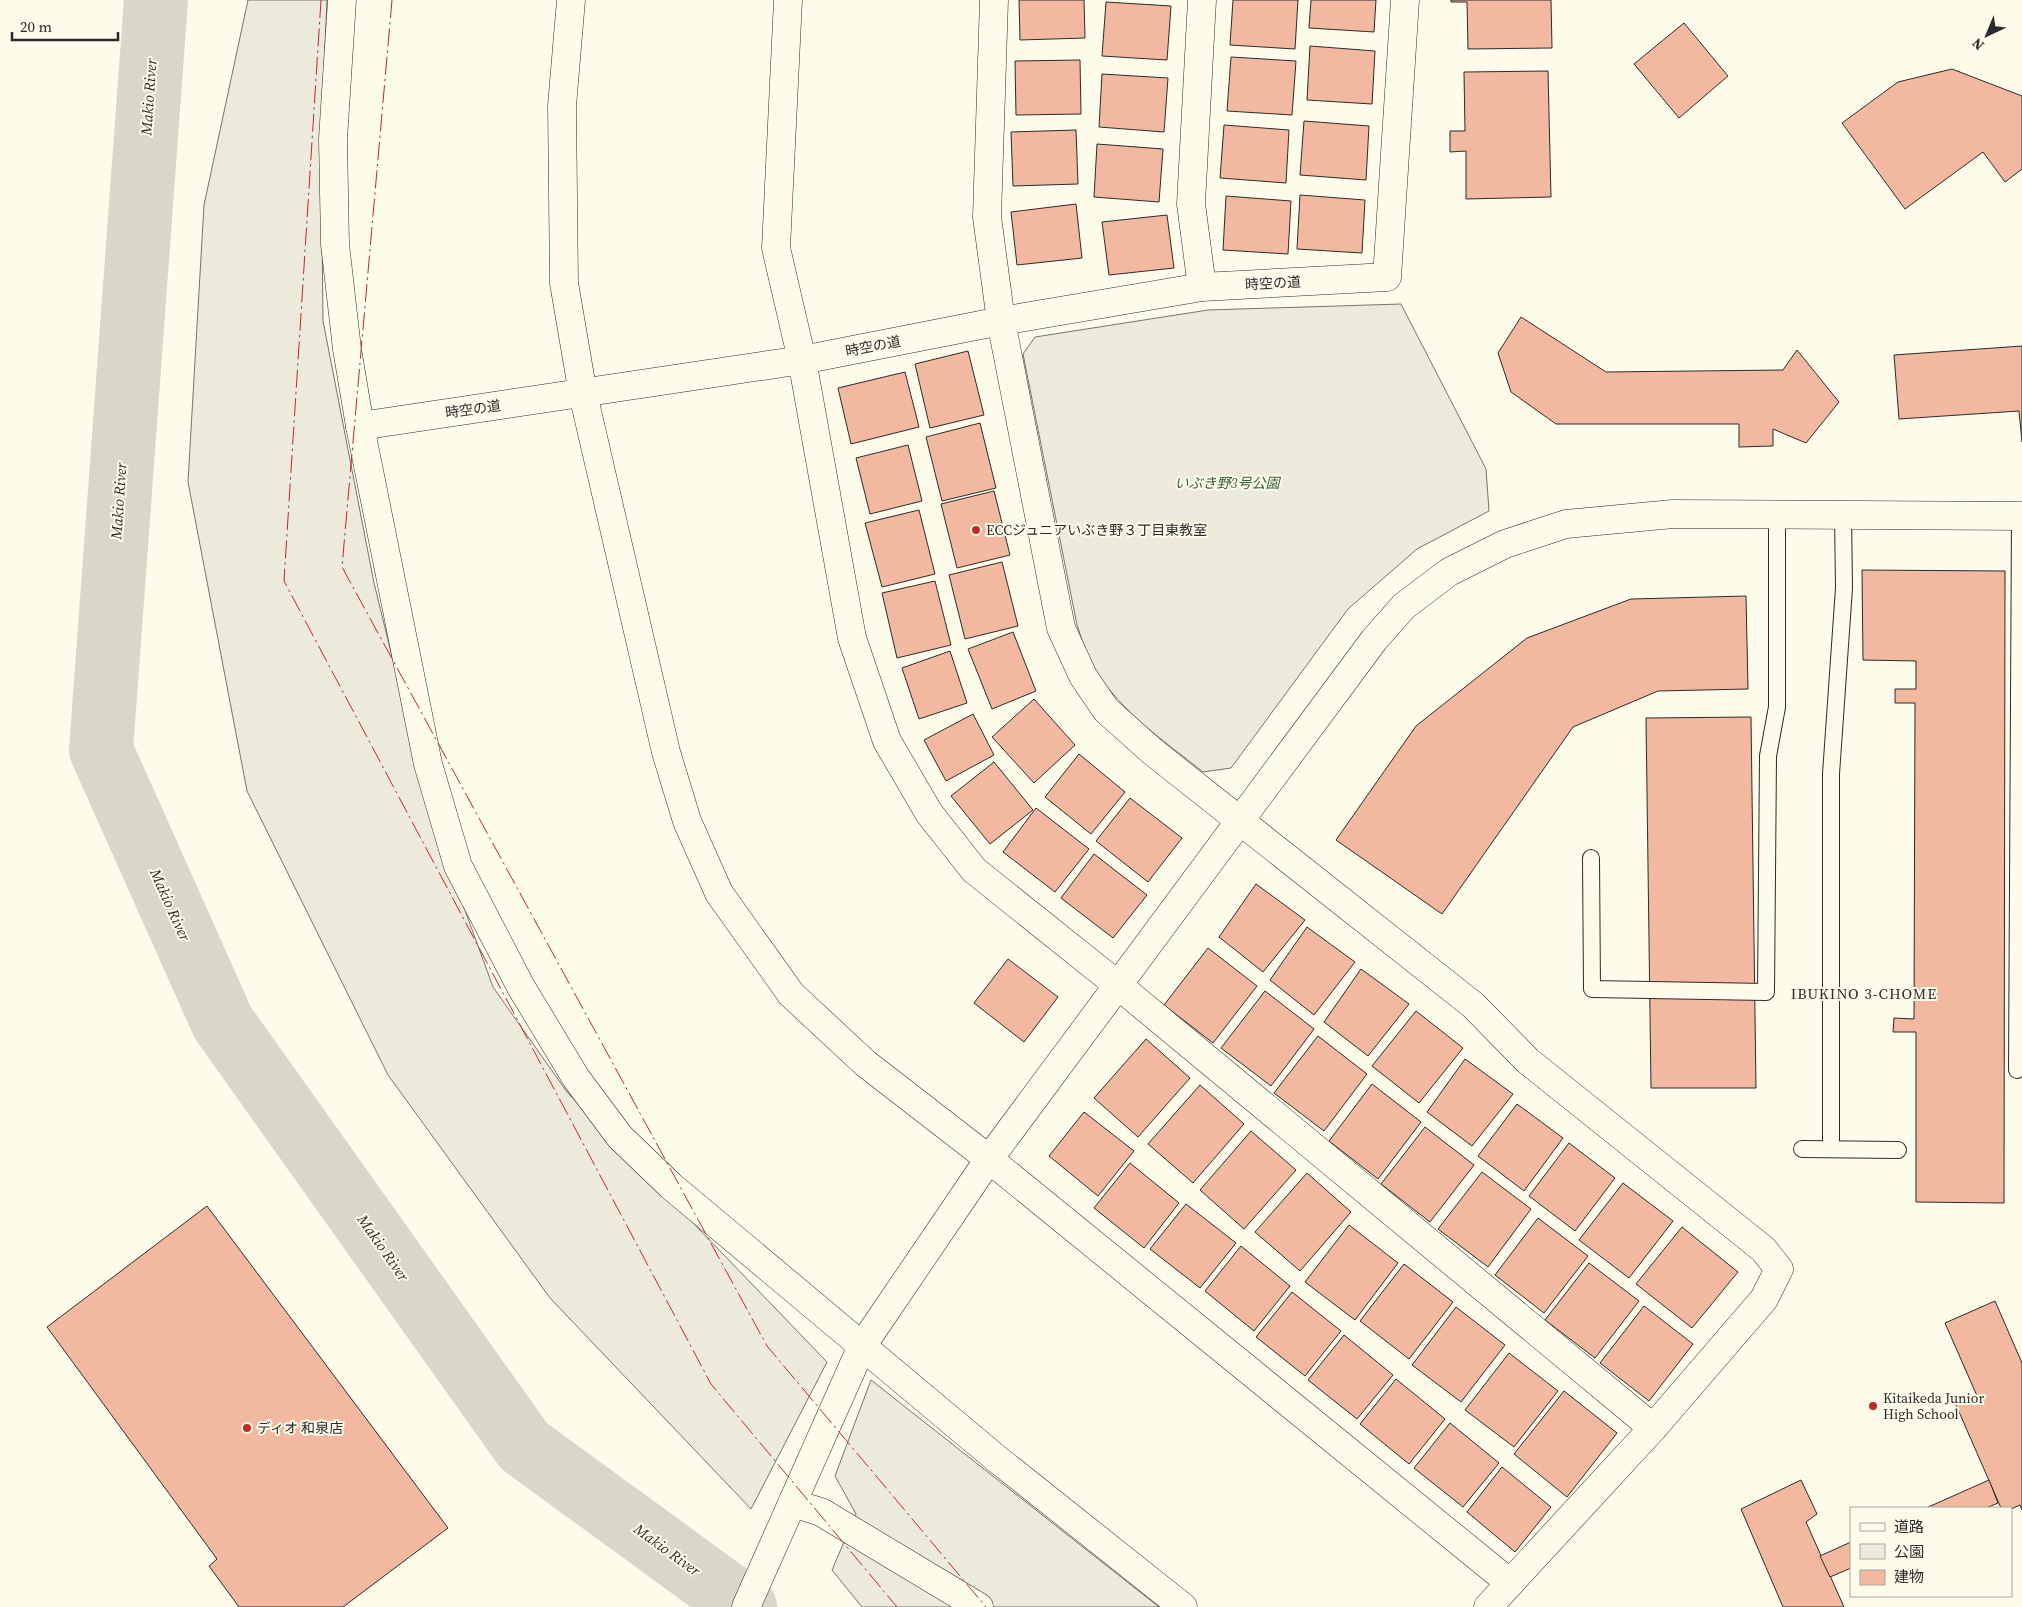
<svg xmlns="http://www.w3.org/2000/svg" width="2022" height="1607" font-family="'Source Serif 4','Noto Sans JP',serif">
<rect width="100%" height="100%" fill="#fdfbea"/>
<g fill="#ecebdb" stroke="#74746e">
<path d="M 248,0 L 327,0 L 321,139 L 323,321 L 374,583 L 432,820 L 493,987 L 567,1092 L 827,1362 L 751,1509 L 550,1298 L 388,1075 L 247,791 L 188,482 L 204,205 Z"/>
<path d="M 1401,304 L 1486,469 L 1489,511 L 1417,549 L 1348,609 L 1231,768 L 1203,772 C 1162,739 1113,707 1089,658 C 1084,648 1081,636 1077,625 L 1023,354 L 1035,337 L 1208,310 Z"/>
<path d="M 871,1380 L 1159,1607 L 862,1607 L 832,1570 L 856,1514 L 835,1476 Z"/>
</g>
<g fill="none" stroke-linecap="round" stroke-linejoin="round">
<path stroke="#d8d7c9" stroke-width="64" d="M 156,0 L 101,750 L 223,1023 L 524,1446 L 745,1607"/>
</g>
<g fill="#f2b8a0" stroke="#2b2b2b">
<path d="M 1019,0 L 1084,0 L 1085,38 L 1020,40 Z"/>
<path d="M 1233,0 L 1298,0 L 1295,49 L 1230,45 Z"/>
<path d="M 1311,0 L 1376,0 L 1374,32 L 1309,28 Z"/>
<path d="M 1451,0 L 1551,0 L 1552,48 L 1468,49 L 1467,2 L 1451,2 Z"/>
<path d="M 1106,2 L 1171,6 L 1167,60 L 1102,56 Z"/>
<path d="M 1684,23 L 1728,76 L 1679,118 L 1634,64 Z"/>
<path d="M 1310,46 L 1375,51 L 1372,104 L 1307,100 Z"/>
<path d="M 1231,57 L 1296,61 L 1292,115 L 1227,111 Z"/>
<path d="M 1080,60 L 1081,114 L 1016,115 L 1015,61 Z"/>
<path d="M 1952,69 L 2022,96 L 2022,169 L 2005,182 L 1983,152 L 1905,209 L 1842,123 L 1898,82 Z"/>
<path d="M 1548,71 L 1551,197 L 1466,199 L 1466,151 L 1450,152 L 1450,131 L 1465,131 L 1464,72 Z"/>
<path d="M 1102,74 L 1168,78 L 1164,132 L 1099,127 Z"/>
<path d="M 1304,121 L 1369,126 L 1366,180 L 1300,175 Z"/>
<path d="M 1224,125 L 1289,130 L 1286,183 L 1220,178 Z"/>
<path d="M 1076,130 L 1078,184 L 1013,186 L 1011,132 Z"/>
<path d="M 1097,144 L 1163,149 L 1159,202 L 1094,197 Z"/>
<path d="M 1300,195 L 1365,200 L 1362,253 L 1297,249 Z"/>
<path d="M 1226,196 L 1291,201 L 1288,254 L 1223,250 Z"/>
<path d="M 1076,204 L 1082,258 L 1017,265 L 1011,212 Z"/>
<path d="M 1167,215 L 1174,268 L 1109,275 L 1102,222 Z"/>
<path d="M 1521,317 L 1606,372 L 1783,370 L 1797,350 L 1839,402 L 1806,443 L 1773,429 L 1773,446 L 1739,447 L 1739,424 L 1556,424 L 1511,392 L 1498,353 Z"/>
<path d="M 2022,346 L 2022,442 L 2019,411 L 1899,419 L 1894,355 Z"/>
<path d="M 968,351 L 984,415 L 930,428 L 915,364 Z"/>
<path d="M 905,372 L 919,427 L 851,444 L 838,388 Z"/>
<path d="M 980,423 L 996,488 L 942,501 L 926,437 Z"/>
<path d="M 908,445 L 922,501 L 870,514 L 856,458 Z"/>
<path d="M 994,491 L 1010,555 L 957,568 L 941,504 Z"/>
<path d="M 919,510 L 935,574 L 882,587 L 865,523 Z"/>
<path d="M 1002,562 L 1018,626 L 965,639 L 949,575 Z"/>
<path d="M 1862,570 L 2005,571 L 2004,1203 L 1916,1202 L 1916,1032 L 1893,1032 L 1894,1018 L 1914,1019 L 1915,703 L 1895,703 L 1895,689 L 1916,689 L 1916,661 L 1863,660 Z"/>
<path d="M 935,581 L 951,645 L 897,658 L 882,593 Z"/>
<path d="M 1746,596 L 1748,689 L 1658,691 L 1573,727 L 1442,914 L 1336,840 L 1416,726 L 1527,638 L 1631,599 Z"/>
<path d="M 1013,632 L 1036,691 L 992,709 L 968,649 Z"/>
<path d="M 950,651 L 967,703 L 919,719 L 902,668 Z"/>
<path d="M 1034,699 L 1075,745 L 1034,783 L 992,737 Z"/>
<path d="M 973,714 L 994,755 L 946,781 L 924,740 Z"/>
<path d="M 1751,717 L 1756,1088 L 1651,1088 L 1646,718 Z"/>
<path d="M 1079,754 L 1125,792 L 1091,834 L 1045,797 Z"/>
<path d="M 994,762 L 1033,810 L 990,844 L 951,796 Z"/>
<path d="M 1130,798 L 1182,838 L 1148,882 L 1096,841 Z"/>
<path d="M 1036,808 L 1089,849 L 1055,892 L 1003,852 Z"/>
<path d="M 1094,854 L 1147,895 L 1113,938 L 1061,898 Z"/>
<path d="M 1256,884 L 1305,920 L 1263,972 L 1219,937 Z"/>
<path d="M 1307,927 L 1355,962 L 1314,1015 L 1270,980 Z"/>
<path d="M 1208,948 L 1257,986 L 1213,1043 L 1164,1005 Z"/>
<path d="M 1008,959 L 1058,997 L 1024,1042 L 974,1003 Z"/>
<path d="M 1361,969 L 1409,1004 L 1368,1056 L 1324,1022 Z"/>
<path d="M 1265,991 L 1314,1029 L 1271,1086 L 1221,1048 Z"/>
<path d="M 1416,1011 L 1463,1048 L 1419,1103 L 1372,1066 Z"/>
<path d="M 1318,1036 L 1367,1074 L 1324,1131 L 1274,1093 Z"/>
<path d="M 1146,1039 L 1190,1078 L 1138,1137 L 1094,1098 Z"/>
<path d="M 1465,1059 L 1513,1094 L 1472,1146 L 1427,1112 Z"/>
<path d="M 1372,1084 L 1421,1122 L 1378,1179 L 1329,1141 Z"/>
<path d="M 1200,1085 L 1244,1124 L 1193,1183 L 1148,1144 Z"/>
<path d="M 1517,1104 L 1563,1138 L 1524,1191 L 1478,1156 Z"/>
<path d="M 1084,1112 L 1134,1151 L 1098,1196 L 1049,1156 Z"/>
<path d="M 1425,1127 L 1474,1165 L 1430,1222 L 1381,1184 Z"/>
<path d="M 1251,1131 L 1296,1170 L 1244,1229 L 1200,1190 Z"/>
<path d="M 1569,1143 L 1615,1178 L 1575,1231 L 1529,1196 Z"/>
<path d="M 1130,1163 L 1179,1203 L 1144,1248 L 1094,1208 Z"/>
<path d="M 1482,1172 L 1531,1209 L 1488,1267 L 1438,1229 Z"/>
<path d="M 1307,1173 L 1351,1212 L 1300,1271 L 1255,1232 Z"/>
<path d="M 1623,1183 L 1673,1221 L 1629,1278 L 1579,1240 Z"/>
<path d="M 1186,1204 L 1236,1243 L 1200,1288 L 1150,1249 Z"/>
<path d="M 207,1206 L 448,1528 L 343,1607 L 239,1607 L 209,1566 L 217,1559 L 47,1327 Z"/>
<path d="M 1538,1218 L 1588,1256 L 1544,1313 L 1495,1275 Z"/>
<path d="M 1349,1225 L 1398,1263 L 1355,1320 L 1305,1282 Z"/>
<path d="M 1682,1227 L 1738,1272 L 1692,1328 L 1636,1284 Z"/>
<path d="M 1241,1246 L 1290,1286 L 1254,1331 L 1205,1291 Z"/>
<path d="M 1589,1263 L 1639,1301 L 1595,1358 L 1545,1320 Z"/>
<path d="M 1404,1264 L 1453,1302 L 1409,1359 L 1360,1321 Z"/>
<path d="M 1292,1292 L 1341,1331 L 1305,1376 L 1256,1337 Z"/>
<path d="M 1995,1301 L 2022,1363 L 2022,1510 L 2020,1505 L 2011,1509 L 2001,1508 L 1956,1405 L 1977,1396 L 1945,1323 Z"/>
<path d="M 1644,1306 L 1693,1344 L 1649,1401 L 1600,1363 Z"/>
<path d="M 1456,1307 L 1505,1345 L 1461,1402 L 1412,1365 Z"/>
<path d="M 1344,1335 L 1393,1375 L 1357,1419 L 1308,1380 Z"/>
<path d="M 1509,1353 L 1558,1391 L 1514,1447 L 1465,1410 Z"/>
<path d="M 1396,1379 L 1445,1419 L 1409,1464 L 1360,1424 Z"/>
<path d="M 1564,1391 L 1617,1433 L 1567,1497 L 1514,1454 Z"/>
<path d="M 1450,1423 L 1499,1463 L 1463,1507 L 1414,1468 Z"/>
<path d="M 1502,1467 L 1551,1507 L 1515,1552 L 1467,1512 Z"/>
<path d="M 1801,1480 L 1817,1514 L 1806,1522 L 1844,1607 L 1783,1607 L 1741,1509 Z"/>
<path d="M 1989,1480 L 1998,1503 L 1986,1508 L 1926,1508 Z"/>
<path d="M 1851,1542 L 1851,1568 L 1830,1577 L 1820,1556 Z"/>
</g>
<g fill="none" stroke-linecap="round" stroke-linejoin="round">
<g stroke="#2b2b2b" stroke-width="18">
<g id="lane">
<path d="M 1591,858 L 1592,989 L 1766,992 L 1768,756 L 1777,707 L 1777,514"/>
<path d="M 2017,1070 L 2020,516"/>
<path d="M 1802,1149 L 1898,1150"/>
<path d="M 1831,1149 L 1831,774 L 1844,588 L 1843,515"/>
</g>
</g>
<g stroke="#2b2b2b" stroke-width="29">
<g id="street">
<path d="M 571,0 L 562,106 L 564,283 L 583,394 L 666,752 L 687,821 L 719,893 L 791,994 L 865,1063 L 989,1159 L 1510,1583"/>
<path d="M 788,0 L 776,248 L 802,360 L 852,638 L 887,741 L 929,813 L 974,870 L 1119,986 L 1653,1428"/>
<path d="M 994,0 L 987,217 L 1001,321 L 1061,628 L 1083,676 L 1106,710 L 1153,752 L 1473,1005 L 1528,1061 L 1763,1249 L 1779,1269 L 1764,1299 L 1653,1428 L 1488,1607"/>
<path d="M 1202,287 L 1191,204 L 1202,0"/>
<path d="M 360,426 L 802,360 L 1001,321 L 1202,287 L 1387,277 L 1405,0"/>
<path d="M 792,1503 L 821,1512 L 979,1607"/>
</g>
</g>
<g stroke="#2b2b2b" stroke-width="29">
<g id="secondary">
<path d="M 342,0 L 333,139 L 335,244 L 347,349 L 360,426 L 428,764 L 458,866 L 521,987 L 576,1078 L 620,1137 L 671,1186 L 997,1459 L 1183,1607"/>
<path d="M 746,1607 L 862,1346 L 989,1159 L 1374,640 L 1404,606 L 1449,572 L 1505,544 L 1566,524 L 1673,514 L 2022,516"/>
</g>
</g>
<use href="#lane" stroke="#fdfbea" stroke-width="16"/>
<use href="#street" stroke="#fdfbea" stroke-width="28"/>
<use href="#secondary" stroke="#fdfbea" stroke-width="28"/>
<g stroke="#c62828" stroke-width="1" stroke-dasharray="18 4 2.5 4" stroke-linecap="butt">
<path d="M 321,0 L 284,581 L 711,1384 L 897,1607"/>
<path d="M 392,0 L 342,567 L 767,1346 L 986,1607"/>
</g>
</g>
<g fill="#c62828" stroke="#fdfbea" stroke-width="2">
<circle cx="976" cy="530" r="5"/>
<circle cx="1873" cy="1406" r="5"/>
<circle cx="247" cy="1428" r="5"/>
</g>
<g text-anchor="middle" stroke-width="4" stroke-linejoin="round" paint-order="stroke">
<g font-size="14" fill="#2b2b2b" stroke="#fdfbea">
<text transform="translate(1273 283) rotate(-3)" y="5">時空の道</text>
<text transform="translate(873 346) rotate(-11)" y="5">時空の道</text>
<text transform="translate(473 409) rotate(-8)" y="5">時空の道</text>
</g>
<g font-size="14" font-style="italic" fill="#34623c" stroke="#fdfbea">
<text x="1227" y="488">いぶき野3号公園</text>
</g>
<g font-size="14" fill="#2b2b2b" stroke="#fdfbea" text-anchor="start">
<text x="986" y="535">ECCジュニアいぶき野３丁目東教室</text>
<text x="1883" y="1403">Kitaikeda Junior<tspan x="1883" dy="16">High School</tspan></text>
<text x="257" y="1433">ディオ 和泉店</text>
</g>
<g font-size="15" font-style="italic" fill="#2b2b2b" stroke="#fdfbea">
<text transform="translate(149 97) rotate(-86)" y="5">Makio River</text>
<text transform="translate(119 501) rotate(-86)" y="5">Makio River</text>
<text transform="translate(170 905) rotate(66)" y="5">Makio River</text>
<text transform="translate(383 1248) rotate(55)" y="5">Makio River</text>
<text transform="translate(667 1550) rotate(36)" y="5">Makio River</text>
</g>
<g font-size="15" letter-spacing="1" fill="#2b2b2b" stroke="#fdfbea">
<text x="1864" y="999">IBUKINO 3-CHOME</text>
</g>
</g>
<rect x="1850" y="1507" width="162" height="90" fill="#fdfbea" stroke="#a9a89e"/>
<rect x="1860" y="1523" width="25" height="8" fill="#fdfbea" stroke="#a9a89e"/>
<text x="1894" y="1532" font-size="15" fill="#2b2b2b">道路</text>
<rect x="1860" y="1544" width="25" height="15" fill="#ecebdb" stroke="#a9a89e"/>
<text x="1894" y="1557" font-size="15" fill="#2b2b2b">公園</text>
<rect x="1860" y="1570" width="25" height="15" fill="#f2b8a0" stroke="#a9a89e"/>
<text x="1894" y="1582" font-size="15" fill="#2b2b2b">建物</text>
<g transform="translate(1987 35) rotate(224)" stroke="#fdfbea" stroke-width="4" paint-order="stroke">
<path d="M0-4L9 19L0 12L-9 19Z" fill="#2b2b2b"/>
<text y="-8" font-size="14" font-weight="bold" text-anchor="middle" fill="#2b2b2b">N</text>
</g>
<path d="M12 32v8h106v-8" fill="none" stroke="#2b2b2b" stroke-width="2.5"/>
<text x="20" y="32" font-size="15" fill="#2b2b2b" stroke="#fdfbea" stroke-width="4" paint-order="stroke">20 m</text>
</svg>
